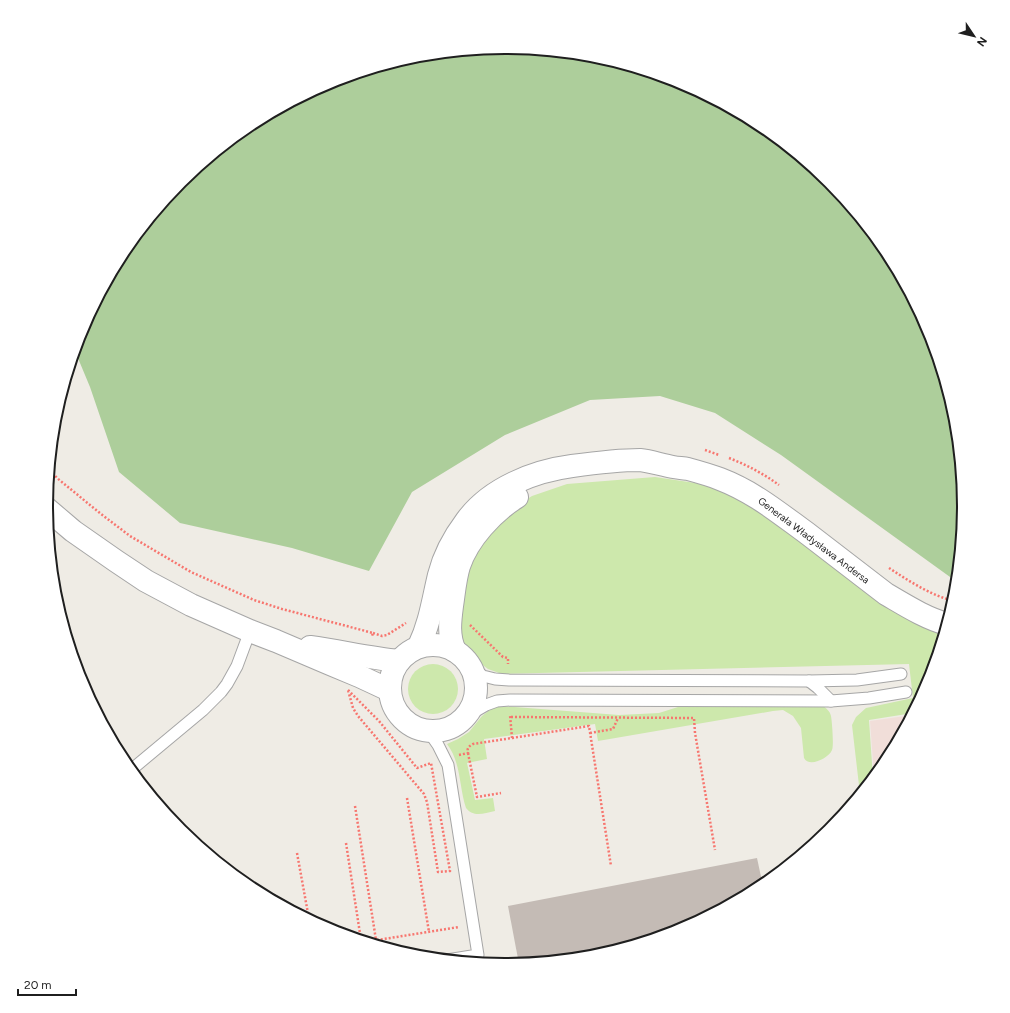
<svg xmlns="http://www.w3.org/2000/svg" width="1010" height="1013" font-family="Figtree,sans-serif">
<rect width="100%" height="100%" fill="#efece5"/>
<path fill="#f1ded9" d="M 912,715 L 887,762 L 874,776 L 870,721 Z"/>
<g fill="#cde8ac">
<path d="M 655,477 L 702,484 L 725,490 L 771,518 L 904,615 L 936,633 L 943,635 L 929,682 L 913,713 L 869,720 L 873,778 L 860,794 L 852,725 L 856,717 L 866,708 L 913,698 L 909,664 L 502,674 L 488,669 L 480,663 L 466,647 L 461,638 L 461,609 L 467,570 L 477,548 L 507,512 L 532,496 L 567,484 Z"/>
<circle cx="433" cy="689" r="25"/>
<path d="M 501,706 L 619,715 L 659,713 L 678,707 L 823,706 C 826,708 830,711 831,716 C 832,721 834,746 832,750 C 829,758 809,768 804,758 L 801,728 L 793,716 L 783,710 L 773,711 L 598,741 L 595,724 L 484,739 L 487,759 L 467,763 L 475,800 L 493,798 L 495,811 C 484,813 474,818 466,808 C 459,787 461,762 447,744 L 458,739 L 469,732 L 482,716 L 491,709 Z"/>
</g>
<path fill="#adce9b" d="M 505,48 L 595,56 L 681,83 L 760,125 L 830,182 L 887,252 L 929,331 L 955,417 L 964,507 L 957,582 L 781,455 L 715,413 L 660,396 L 590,400 L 505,435 L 412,492 L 369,571 L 292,548 L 180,523 L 119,472 L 90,387 L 75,351 L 81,331 L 123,251 L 181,182 L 250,125 L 330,82 L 416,56 Z"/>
<path fill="#c4bbb5" d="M 757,858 L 763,886 L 760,888 L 680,931 L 594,957 L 519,964 L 508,906 Z"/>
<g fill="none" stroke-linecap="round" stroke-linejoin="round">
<g stroke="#a6a6a6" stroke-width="13">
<g id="lane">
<path d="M 470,666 L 483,676 L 495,679 L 509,680 L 809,681 L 857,680 L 901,674"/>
<path d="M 809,681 L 818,688 L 831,701"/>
<path d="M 467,716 L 486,705 L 497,701 L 510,700 L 831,701 L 869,698 L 906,692"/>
<path d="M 429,732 L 438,745 L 448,765 L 478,955 L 447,960"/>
<path d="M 131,770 L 203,710 L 221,692 L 227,684 L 237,666 L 250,631"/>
</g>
</g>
<g stroke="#a6a6a6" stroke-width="24">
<g id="street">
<path d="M 46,508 L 73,531 L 116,561 L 146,581 L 191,605 L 250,631 L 276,641 L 330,664 L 359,676 L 389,690"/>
<circle cx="433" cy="688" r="43"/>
<path d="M 419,646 C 430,623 433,600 439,575 C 444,555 454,537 466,521 C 490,488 534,471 572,466 C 594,463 617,460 640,460 C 650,461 662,465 673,467 C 678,468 683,468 688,469 C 699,472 710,475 720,479 C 754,492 779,513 808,534 C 834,554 860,574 886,594 C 905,605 925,618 947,624"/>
<path d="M 310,647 C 340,651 369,658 399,661"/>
<path d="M 455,651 C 448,636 450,621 452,606 C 454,593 455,579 459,566 C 468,539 493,512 517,497"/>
</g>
</g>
<g stroke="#f7766f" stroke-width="2.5" stroke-dasharray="2 2" stroke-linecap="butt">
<path d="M 705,450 L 719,455"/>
<path d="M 729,458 C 747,465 764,474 779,485"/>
<path d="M 50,470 L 57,478 L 101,514 L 130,536 L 191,572 L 254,600 L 282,609 L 373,633 L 372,636"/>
<path d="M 889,568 C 909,581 930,595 954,601"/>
<path d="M 470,625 L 503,657 L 508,658 L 508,664"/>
<path d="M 373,633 L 382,636 L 387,635 L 406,623"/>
<path d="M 348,690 L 379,721 L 417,768 L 431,763 L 450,871 L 438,872 L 427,802 L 424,794 L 358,716 L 353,708 Z"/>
<path d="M 511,717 L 694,718 L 695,733 L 715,850"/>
<path d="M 590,733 L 613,729 L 618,718"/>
<path d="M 512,738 L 589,726 L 611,866"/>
<path d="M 468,753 L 477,797 L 501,793"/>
<path d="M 459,755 L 468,753 C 467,748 468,747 473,744 L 512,738 L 510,715"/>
<path d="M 407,798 L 429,932"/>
<path d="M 355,806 L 376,940"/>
<path d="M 346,843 L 361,940"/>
<path d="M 297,853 L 309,919"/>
<path d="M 365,942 L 459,927"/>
</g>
<use href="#lane" stroke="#fff" stroke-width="11"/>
<use href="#street" stroke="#fff" stroke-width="22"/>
</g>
<g text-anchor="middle" stroke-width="3" stroke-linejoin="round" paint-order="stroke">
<g font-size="10" fill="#1f1f1f" stroke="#fff">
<text transform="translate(814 540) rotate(37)" y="4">Generała Władysława Andersa</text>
</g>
</g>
<path d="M0 0H1010V1013H0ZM53 506a452 452 0 1 1 904 0a452 452 0 1 1-904 0Z" fill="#fff" fill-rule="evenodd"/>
<path fill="none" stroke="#1f1f1f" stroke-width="2" d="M53 506a452 452 0 1 1 904 0a452 452 0 1 1-904 0Z"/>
<g transform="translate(974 36) rotate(125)" stroke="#ffffff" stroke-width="3" paint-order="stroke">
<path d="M0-3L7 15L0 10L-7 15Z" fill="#1f1f1f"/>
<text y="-6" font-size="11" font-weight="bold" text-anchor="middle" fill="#1f1f1f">N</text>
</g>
<path d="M18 989v6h58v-6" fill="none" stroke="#1f1f1f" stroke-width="2"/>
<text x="24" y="989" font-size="12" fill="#1f1f1f" stroke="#ffffff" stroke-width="3" paint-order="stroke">20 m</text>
</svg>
